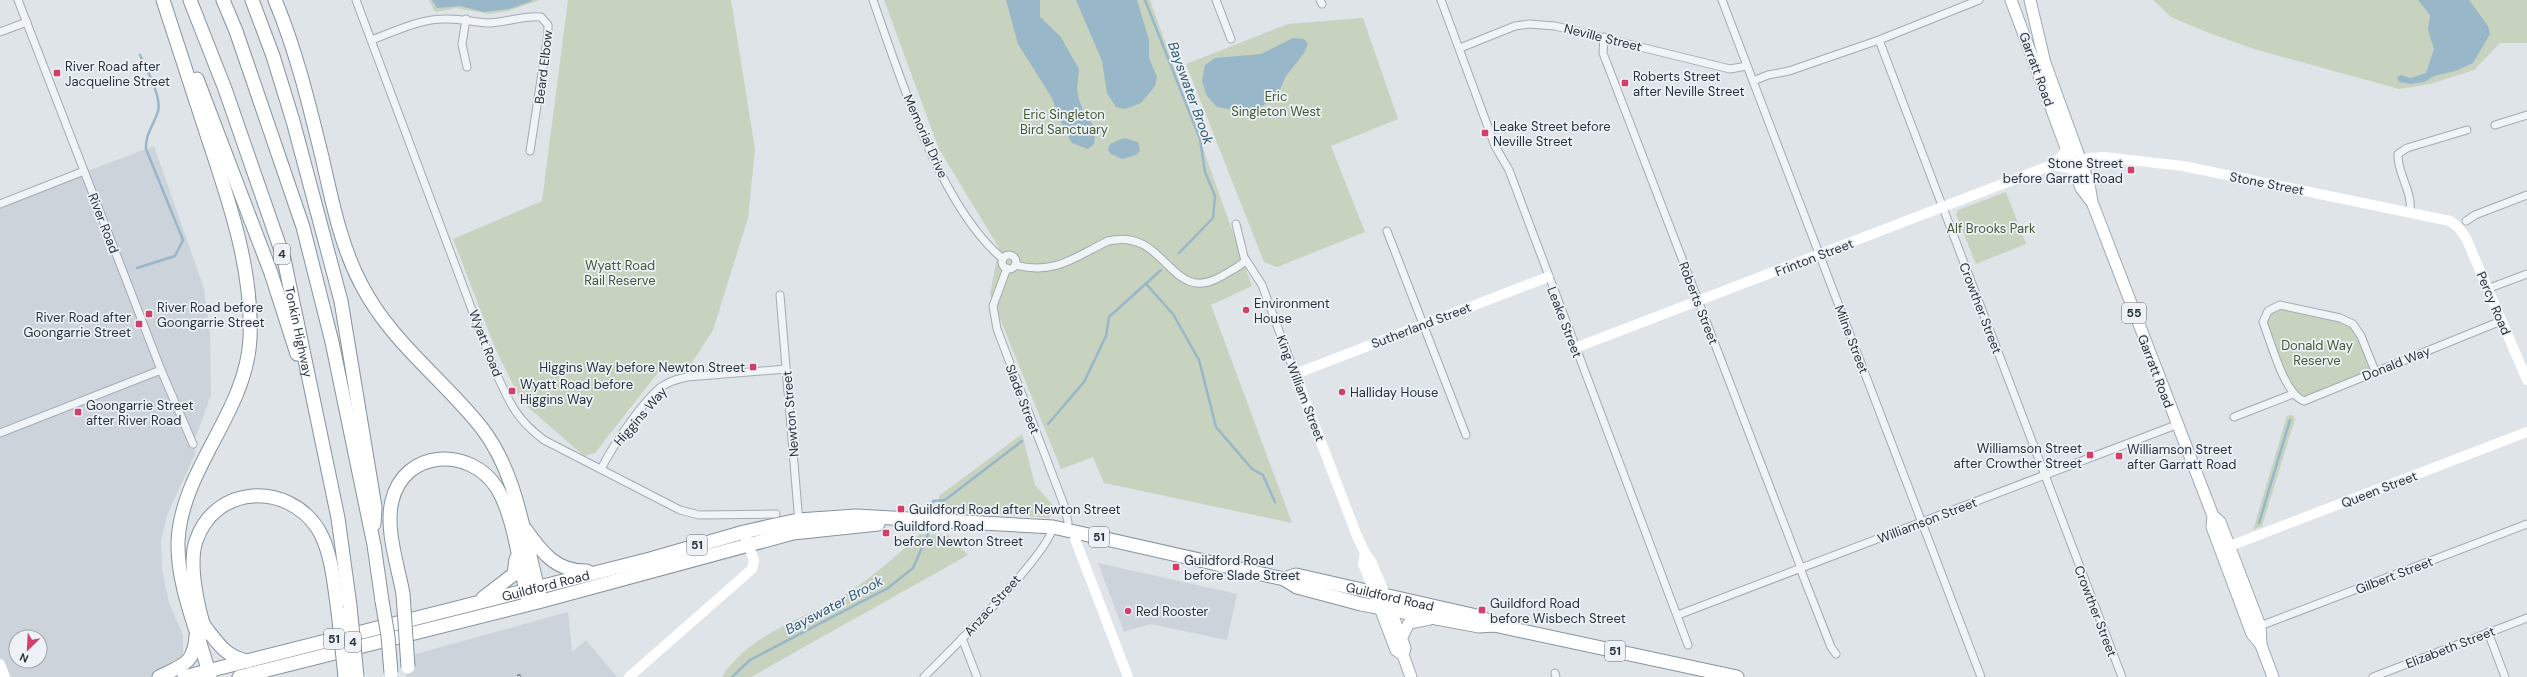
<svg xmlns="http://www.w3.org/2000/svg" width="2527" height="677" font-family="'DM Sans',sans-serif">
<rect width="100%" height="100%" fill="#dee4e8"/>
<g fill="#ccd3da" fill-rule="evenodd">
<path d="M 154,146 L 204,289 L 210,333 L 211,395 L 193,444 L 196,452 L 167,515 L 161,541 L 162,569 L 169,603 L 183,635 L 183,654 L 181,661 L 159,677 L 0,677 L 0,204 ZM 16,637 L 40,637 L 40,661 L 16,661 Z"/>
<path d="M 1098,563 L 1237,594 L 1227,640 L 1150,624 L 1124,632 Z"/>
<path d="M 568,612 L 572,652 L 586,640 L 617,677 L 406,677 L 405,657 Z"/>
</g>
<g fill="#c7d2bf">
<path d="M 429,0 L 540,0 L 508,11 L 489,14 L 456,8 L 435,12 Z"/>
<path d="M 568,0 L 731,0 L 755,149 L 748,218 L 713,330 L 690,366 L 660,370 L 595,453 L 584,456 L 521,401 L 495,348 L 453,239 L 542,201 Z"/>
<path d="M 884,0 L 1150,0 L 1252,286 L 1211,305 L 1292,523 L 1104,483 L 1093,457 L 1061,469 L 990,294 L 999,248 L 939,149 Z"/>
<path d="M 2153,0 L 2527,0 L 2527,43 L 2500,43 L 2474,70 L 2430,84 L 2399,89 L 2254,49 L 2209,33 L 2171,17 Z"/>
<path d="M 1363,18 L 1398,119 L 1331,146 L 1365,232 L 1277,267 L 1264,262 L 1186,64 L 1288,24 Z"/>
<path d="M 2006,192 L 2026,244 L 1976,264 L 1956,214 L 1958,210 Z"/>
<path d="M 2280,305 L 2340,318 L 2361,336 L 2377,368 L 2304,401 L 2297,399 L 2263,322 Z"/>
<path d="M 2292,415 L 2295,419 L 2262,526 L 2253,530 L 2287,416 Z"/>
<path d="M 1022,434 L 1035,485 L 1056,509 L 1049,518 L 939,509 L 939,496 Z"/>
<path d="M 920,534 L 948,535 L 968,555 L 751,677 L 722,677 C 749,634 803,619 844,595 C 872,578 896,556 920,534 Z"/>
</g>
<g fill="#98b7c9">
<path d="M 432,0 L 531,0 L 532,1 L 509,9 L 484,12 L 460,6 L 437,8 Z"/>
<path d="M 1006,0 L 1040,0 L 1040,17 L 1060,36 L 1079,69 L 1077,88 L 1079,100 L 1085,115 L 1096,128 L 1094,144 L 1088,149 L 1072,143 L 1063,127 L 1052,98 L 1018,44 Z"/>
<path d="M 1076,0 L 1137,0 L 1149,40 L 1149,58 L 1157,77 L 1155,86 L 1141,103 L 1125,109 L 1116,107 L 1107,93 L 1102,61 Z"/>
<path d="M 2418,0 L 2469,0 L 2488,26 L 2490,34 L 2473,63 L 2455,71 L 2434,76 L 2424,82 L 2410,84 L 2399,82 L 2397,77 L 2401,75 L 2411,78 L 2426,73 L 2434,49 L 2428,30 L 2430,15 Z"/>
<path d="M 1293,38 L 1304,39 L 1308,44 L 1304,53 L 1286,76 L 1278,94 L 1261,107 L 1241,111 L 1217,107 L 1207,96 L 1202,81 L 1205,65 L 1215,58 L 1261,54 Z"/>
<path d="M 1124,138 L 1138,142 L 1140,150 L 1136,155 L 1122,159 L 1111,154 L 1108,150 L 1110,144 Z"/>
</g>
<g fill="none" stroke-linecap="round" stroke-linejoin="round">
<g stroke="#98b7c9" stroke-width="2.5">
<path d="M 1145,0 L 1200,139 L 1205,172 L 1215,196 L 1213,218 L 1179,253"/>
<path d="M 137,268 L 175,256 L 183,240 L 146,149 C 145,134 154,125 158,111 C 162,97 146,68 140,55"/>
<path d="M 1147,285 L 1173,314 L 1199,360 L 1216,427 L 1252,469 L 1263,475 L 1275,502"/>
<path d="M 1048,424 L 1084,382 L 1106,336 L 1109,317 L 1161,270"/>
<path d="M 931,509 L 933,501 L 945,500 L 1022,441"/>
<path d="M 2259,523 L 2290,420"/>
<path d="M 732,677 L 750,660 L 888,588 L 913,568 L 928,534"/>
</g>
<g stroke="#a3abb2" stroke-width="9">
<g id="street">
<path d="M 18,0 L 161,370 L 193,444"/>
<path d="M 356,0 L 493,366 C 508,399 514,418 544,440 L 680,510 L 699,515 L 776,514"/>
<path d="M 873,0 C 900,77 940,207 1003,259"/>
<path d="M 1216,0 L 1231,39"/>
<path d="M 1320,0 L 1322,4"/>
<path d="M 1441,0 L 1495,146 L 1509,170 L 1688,645"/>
<path d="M 1722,0 L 1981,677"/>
<path d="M 1979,0 L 1879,40 L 2122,677"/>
<path d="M 466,19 L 462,44 L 467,67"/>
<path d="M 0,32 L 27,22"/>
<path d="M 1604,37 L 1603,53 L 1801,568"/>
<path d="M 371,40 C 394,32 419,19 444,19 C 459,18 472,22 487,23 C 506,23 523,15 541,17 L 548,25 L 548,34 L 530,151"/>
<path d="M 1460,48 L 1515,26 L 1529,24 L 1555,26 L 1730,69 L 1747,66"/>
<path d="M 1753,81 L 1768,75 L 1789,71 L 1879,40"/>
<path d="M 2495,125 L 2527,115"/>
<path d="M 0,204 L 84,171"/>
<path d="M 2410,212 C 2413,191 2397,174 2398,154 L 2407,148 L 2467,130"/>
<path d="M 2466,221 L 2475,215 L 2527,195"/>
<path d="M 1236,224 L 1244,257 L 1262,285 L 1295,374"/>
<path d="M 1387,231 L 1466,435"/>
<circle cx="1009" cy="262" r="7"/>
<path d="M 1015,265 C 1055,275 1073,258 1108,241 C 1168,227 1169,307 1222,276 C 1230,271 1239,267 1245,261"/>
<path d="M 1007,268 L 993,306 L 997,329 L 1064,505 L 1068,522 L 1067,530"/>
<path d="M 2487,289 L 2527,274"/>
<path d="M 780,295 L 799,523"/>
<path d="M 2375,371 L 2361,336 L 2353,324 L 2340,318 L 2280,305 L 2268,311 L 2263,322 C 2271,342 2284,394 2304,401 L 2501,321"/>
<path d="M 2234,417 L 2293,394"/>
<path d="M 0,433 L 161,370"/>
<path d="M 601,469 C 612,447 642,402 661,387 C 669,381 678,379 687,377 L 786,369"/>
<path d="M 1800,568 L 1831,647 L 1836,654"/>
<path d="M 1678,615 L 2176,425"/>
<path d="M 2260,626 L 2527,524"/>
<path d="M 2488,632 L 2505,677"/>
<path d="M 962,638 L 977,677"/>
<path d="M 1555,673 L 1556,677"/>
<path d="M 924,677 C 949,652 1048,555 1053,527"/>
<path d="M 2373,677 L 2527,618"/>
</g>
</g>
<g stroke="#9daab4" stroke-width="13">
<g id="primary">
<path d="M 2011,0 L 2081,188 L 2090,200"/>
<path d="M 2030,0 L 2045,63 L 2089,184 L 2092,202 L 2213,516 L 2212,527 L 2252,634 L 2261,645 L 2273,677"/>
<path d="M 2213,516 L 2220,522 L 2260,626 L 2261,645"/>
<path d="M 1377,600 L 1396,650 L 1403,655 L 1411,677"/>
<path d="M 1388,603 L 1405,648 L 1403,655"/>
<path d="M 1402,637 L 1409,623 L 1430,619"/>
</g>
</g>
<g stroke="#85939f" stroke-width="15">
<g id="highway">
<path d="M 163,0 C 178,45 192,90 207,135 C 229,201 253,269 250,339 C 246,413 181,469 178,542 C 177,588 199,633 210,677"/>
<path id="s1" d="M 190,0 L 225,89 L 284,259 L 338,518 L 350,606"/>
<path d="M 223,0 L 236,31 L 303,227 L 332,342 L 374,545 L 382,601"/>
<path d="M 252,0 L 273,56 L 293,121 L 341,301 L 375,507 L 374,524"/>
<path d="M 275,0 C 296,50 309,104 322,157 C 332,200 340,244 361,284 C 390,341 442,378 481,427 C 518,474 524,539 540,596"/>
<path d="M 197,79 L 271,273 L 297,354"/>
<path d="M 526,530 C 542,553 557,572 587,571"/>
<path id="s2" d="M 1284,579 L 1296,575 L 1481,617 L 1493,625"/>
<path d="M 403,594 C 398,566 385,529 392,501 C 404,449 470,446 497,488 C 515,518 519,565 528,599"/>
<path d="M 483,598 L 514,574 L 516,559"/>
<path d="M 203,624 C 217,642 225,657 248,661"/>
<path d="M 206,633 C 198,609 188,565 196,541 C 215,484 288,482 318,529 C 332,552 334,585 338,611"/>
<path d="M 159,677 C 182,665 194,665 196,636"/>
<path id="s3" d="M 184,677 L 650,559 L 744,532 L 798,520 L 856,516 L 1053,527 L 1284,579 L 1297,587 L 1361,604 L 1479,626 L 1494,625 L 1737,677"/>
<path d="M 239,677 L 542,601 L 793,533 L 878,524"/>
</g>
</g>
<use href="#street" stroke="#f1f4f6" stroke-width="7"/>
<g stroke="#fff" stroke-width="10">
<path d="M 2074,164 L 2089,158 L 2104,157 L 2183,166 L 2450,221 L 2458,227 L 2466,238 L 2527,380"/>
<path d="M 2052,165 L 2070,168 L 2076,174"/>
<path d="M 1575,348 L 2052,165 L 2064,154 L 2066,146"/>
<path d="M 1076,532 L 1075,539 L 1128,677"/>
<path d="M 2230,546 L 2527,432"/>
<path d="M 1365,553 L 1363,564 L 1375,594"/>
<path d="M 1386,597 L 1371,561 L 1365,553 L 1357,536 L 1295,374 L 1548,277"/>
<path d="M 0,664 L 5,677"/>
<path d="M 629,677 L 752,569 L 754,561 L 744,532"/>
</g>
<use href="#primary" stroke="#fff" stroke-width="11"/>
<use href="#highway" stroke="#fff" stroke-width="13"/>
<g stroke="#778592" stroke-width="4">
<path id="rail" d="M 519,676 L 519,677"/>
</g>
<use href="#rail" stroke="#eef2f6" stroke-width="2.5" stroke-dasharray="8" stroke-linecap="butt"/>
<g stroke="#85939f" stroke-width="15" stroke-linecap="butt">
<g id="highway-bridge">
<path d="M 403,594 L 408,667"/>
<path d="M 382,601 L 388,636 L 391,673"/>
<path d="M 350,606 L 357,677"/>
<path d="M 338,611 L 345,677"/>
</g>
</g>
<use href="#highway-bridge" stroke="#fff" stroke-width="13"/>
</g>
<g fill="#d23f6b" stroke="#eef2f6" stroke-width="1.5">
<rect x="53" y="69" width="8" height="8" rx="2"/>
<rect x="1621" y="79" width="8" height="8" rx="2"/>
<rect x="1481" y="129" width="8" height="8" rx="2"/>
<rect x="2127" y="166" width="8" height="8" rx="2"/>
<circle cx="1246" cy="310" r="4"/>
<rect x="145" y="310" width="8" height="8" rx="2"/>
<rect x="135" y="320" width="8" height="8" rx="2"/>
<rect x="749" y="363" width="8" height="8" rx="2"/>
<rect x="508" y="387" width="8" height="8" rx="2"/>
<circle cx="1342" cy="392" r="4"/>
<rect x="74" y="408" width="8" height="8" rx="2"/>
<rect x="2086" y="451" width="8" height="8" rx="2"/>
<rect x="2115" y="452" width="8" height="8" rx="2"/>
<rect x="897" y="505" width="8" height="8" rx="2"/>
<rect x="882" y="529" width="8" height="8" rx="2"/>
<rect x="1172" y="563" width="8" height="8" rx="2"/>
<rect x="1478" y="606" width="8" height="8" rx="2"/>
<circle cx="1128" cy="611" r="4"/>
</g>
<g text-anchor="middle" stroke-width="3.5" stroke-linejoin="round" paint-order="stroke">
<g fill="#eef2f6" stroke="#636c76" stroke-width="1">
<rect x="274" y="244" width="16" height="20" rx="3"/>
<rect x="2122" y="303" width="24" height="20" rx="3"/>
<rect x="1089" y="527" width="20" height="20" rx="3"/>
<rect x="687" y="535" width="20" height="20" rx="3"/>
<rect x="324" y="629" width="20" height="20" rx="3"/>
<rect x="345" y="632" width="16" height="20" rx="3"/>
<rect x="1605" y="641" width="20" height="20" rx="3"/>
</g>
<g font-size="12" font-weight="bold" fill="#27333f">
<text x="282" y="258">4</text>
<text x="2134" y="317">55</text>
<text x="1099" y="541">51</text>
<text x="697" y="549">51</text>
<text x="334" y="643">51</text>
<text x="353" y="646">4</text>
<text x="1615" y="655">51</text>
</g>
<g font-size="13" fill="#27333f" stroke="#eef2f6">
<text transform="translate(1603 37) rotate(14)" y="5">Neville Street</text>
<text transform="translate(543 67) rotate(-83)" y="5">Beard Elbow</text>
<text transform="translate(2037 69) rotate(70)" y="5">Garratt Road</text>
<text transform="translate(926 136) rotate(66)" y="5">Memorial Drive</text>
<text transform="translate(2267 183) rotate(11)" y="5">Stone Street</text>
<text transform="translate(104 223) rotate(69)" y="5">River Road</text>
<text transform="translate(1814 257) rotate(-21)" y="5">Frinton Street</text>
<text transform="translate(1699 303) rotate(69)" y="5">Roberts Street</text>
<text transform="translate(2494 303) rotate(67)" y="5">Percy Road</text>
<text transform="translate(1981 308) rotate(69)" y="5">Crowther Street</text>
<text transform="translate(1565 322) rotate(69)" y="5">Leake Street</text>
<text transform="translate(1421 325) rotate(-21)" y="5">Sutherland Street</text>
<text dy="5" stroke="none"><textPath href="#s1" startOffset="350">Tonkin Highway</textPath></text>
<text transform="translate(1852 339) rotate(69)" y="5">Milne Street</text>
<text transform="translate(486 343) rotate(69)" y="5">Wyatt Road</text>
<text transform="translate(2396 363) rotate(-22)" y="5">Donald Way</text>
<text transform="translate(2156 371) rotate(69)" y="5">Garratt Road</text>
<text transform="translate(1301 388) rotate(69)" y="5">King William Street</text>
<text transform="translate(1023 399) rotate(69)" y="5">Slade Street</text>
<text transform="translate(790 414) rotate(-95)" y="5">Newton Street</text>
<text transform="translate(640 416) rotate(-49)" y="5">Higgins Way</text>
<text transform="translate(2379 489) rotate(-21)" y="5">Queen Street</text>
<text transform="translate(1927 520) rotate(-21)" y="5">Williamson Street</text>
<text transform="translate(2394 575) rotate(-21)" y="5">Gilbert Street</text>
<text dy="5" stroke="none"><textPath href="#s3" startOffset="373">Guildford Road</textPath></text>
<text dy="5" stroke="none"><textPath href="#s2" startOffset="109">Guildford Road</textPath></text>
<text transform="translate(992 605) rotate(-48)" y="5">Anzac Street</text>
<text transform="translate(2096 611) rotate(69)" y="5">Crowther Street</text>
<text transform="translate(2450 647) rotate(-21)" y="5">Elizabeth Street</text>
</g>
<g font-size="13" fill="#27333f" stroke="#eef2f6" text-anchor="start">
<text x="65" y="71">River Road after<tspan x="65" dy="15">Jacqueline Street</tspan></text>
<text x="1633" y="81">Roberts Street<tspan x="1633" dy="15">after Neville Street</tspan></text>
<text x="1493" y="131">Leake Street before<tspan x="1493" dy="15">Neville Street</tspan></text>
<text x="2123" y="168" text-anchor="end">Stone Street<tspan x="2123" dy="15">before Garratt Road</tspan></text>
<text x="1254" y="308">Environment<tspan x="1254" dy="15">House</tspan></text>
<text x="157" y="312">River Road before<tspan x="157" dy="15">Goongarrie Street</tspan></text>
<text x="131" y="322" text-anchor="end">River Road after<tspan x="131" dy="15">Goongarrie Street</tspan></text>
<text x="745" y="372" text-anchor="end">Higgins Way before Newton Street</text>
<text x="520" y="389">Wyatt Road before<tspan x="520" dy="15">Higgins Way</tspan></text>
<text x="1350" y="397">Halliday House</text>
<text x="86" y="410">Goongarrie Street<tspan x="86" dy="15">after River Road</tspan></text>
<text x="2082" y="453" text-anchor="end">Williamson Street<tspan x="2082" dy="15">after Crowther Street</tspan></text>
<text x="2127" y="454">Williamson Street<tspan x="2127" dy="15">after Garratt Road</tspan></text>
<text x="909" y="514">Guildford Road after Newton Street</text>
<text x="894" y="531">Guildford Road<tspan x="894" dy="15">before Newton Street</tspan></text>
<text x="1184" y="565">Guildford Road<tspan x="1184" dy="15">before Slade Street</tspan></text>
<text x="1490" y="608">Guildford Road<tspan x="1490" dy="15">before Wisbech Street</tspan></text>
<text x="1136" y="616">Red Rooster</text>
</g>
<g font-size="13" fill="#415b34" stroke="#eef2f6">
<text x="1276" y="101">Eric<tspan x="1276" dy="15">Singleton West</tspan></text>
<text x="1064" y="119">Eric Singleton<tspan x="1064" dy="15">Bird Sanctuary</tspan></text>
<text x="1991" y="233">Alf Brooks Park</text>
<text x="620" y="270">Wyatt Road<tspan x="620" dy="15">Rail Reserve</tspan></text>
<text x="2317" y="350">Donald Way<tspan x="2317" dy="15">Reserve</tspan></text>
</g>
<g font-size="14" font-style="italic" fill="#305974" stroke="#eef2f6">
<text transform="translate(1191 93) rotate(70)" y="5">Bayswater Brook</text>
<text transform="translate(834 605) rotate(-28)" y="5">Bayswater Brook</text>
</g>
</g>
<g transform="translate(28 649) rotate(204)"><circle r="19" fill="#eef2f6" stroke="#9ea6ad"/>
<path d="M0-3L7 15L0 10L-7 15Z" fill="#d23f6b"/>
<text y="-6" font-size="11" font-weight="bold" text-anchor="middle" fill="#27333f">N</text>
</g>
</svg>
